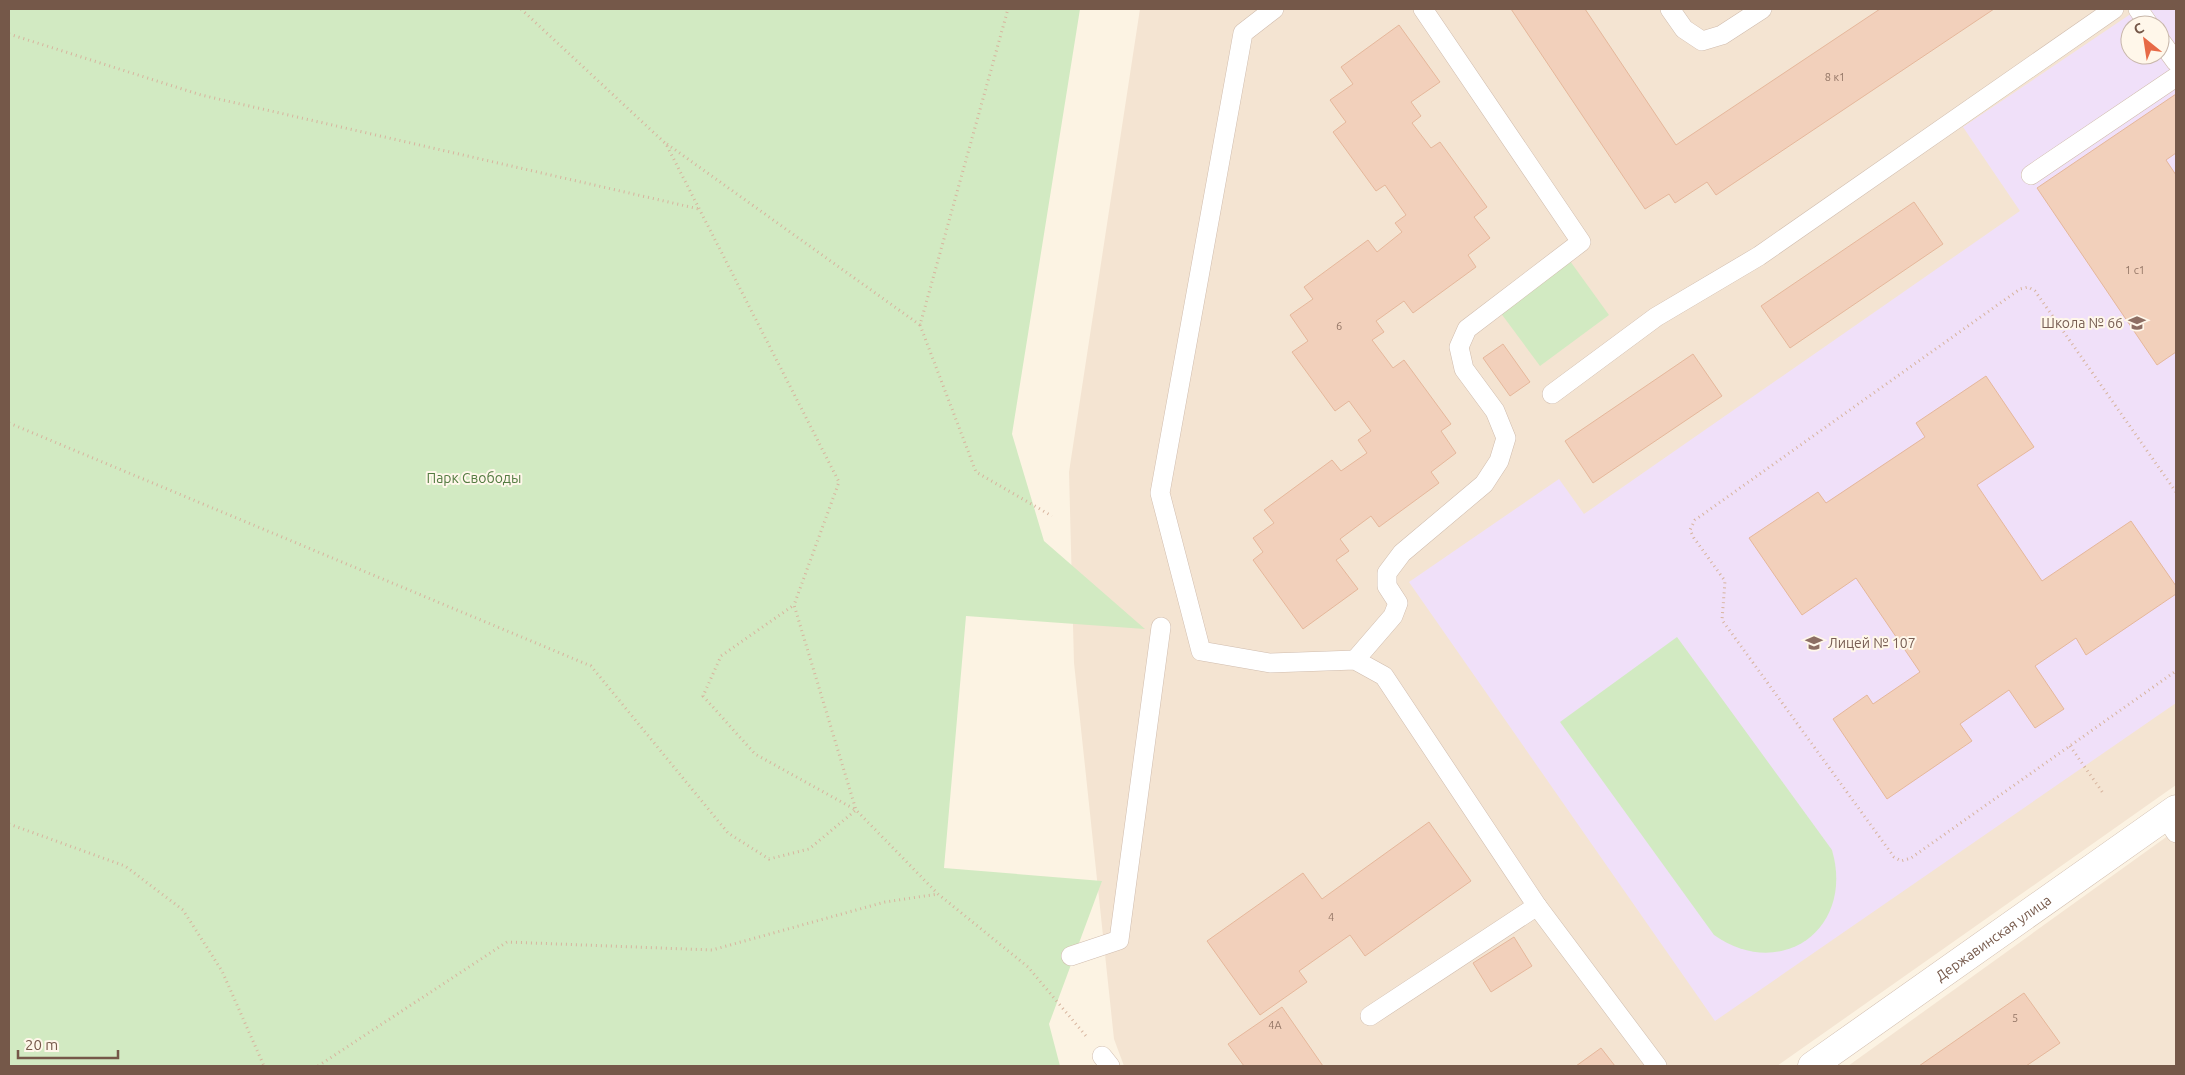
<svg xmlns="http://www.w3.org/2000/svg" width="2185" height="1075" font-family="Ubuntu,sans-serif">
<rect width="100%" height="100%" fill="#fcf3e3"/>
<g fill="#f4e4d2" fill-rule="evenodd">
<path d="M 1140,9 L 2176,9 L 2176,785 L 1777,1066 L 1124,1066 L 1114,1039 L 1074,663 L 1069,472 ZM 2130,25 L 2160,25 L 2160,55 L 2130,55 Z"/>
<path d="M 2176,830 L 2176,1066 L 1848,1066 Z"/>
</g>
<path fill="#f0e0f9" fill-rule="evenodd" d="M 2138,9 L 2176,9 L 2176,703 L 1715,1021 L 1409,582 L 1559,479 L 1584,514 L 2020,211 L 1963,127 ZM 2130,25 L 2160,25 L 2160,55 L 2130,55 Z"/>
<g fill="#d2eac2">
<path d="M 9,9 L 1080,9 L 1012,434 L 1044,541 L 1145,629 L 966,616 L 944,868 L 1102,881 L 1049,1024 L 1060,1066 L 9,1066 Z"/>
<path d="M 1570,261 L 1609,315 L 1540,366 L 1500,312 Z"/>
<path d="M 1677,637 L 1832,850 C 1855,929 1781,982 1714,935 L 1560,722 Z"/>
</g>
<g fill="#f2d0bb" stroke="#e5b79b">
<path d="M 1511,9 L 1585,9 L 1676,145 L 1880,9 L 1994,9 L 1716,195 L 1707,182 L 1675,203 L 1669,194 L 1645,209 Z"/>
<path d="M 1399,25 L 1440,82 L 1411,102 L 1421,116 L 1412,123 L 1431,148 L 1440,142 L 1487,207 L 1474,217 L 1490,238 L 1468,255 L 1476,267 L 1413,313 L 1404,301 L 1376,321 L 1384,332 L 1372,340 L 1393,368 L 1404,360 L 1451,424 L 1441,431 L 1456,453 L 1431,472 L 1439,483 L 1379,527 L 1371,516 L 1340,539 L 1349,551 L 1336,560 L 1358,589 L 1303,629 L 1253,560 L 1263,552 L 1253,538 L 1274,523 L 1264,510 L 1332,460 L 1341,471 L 1367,453 L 1358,440 L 1371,431 L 1349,401 L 1335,411 L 1292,352 L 1308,341 L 1290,315 L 1313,299 L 1304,287 L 1368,240 L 1377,252 L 1402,232 L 1395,223 L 1406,215 L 1385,185 L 1376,191 L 1333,132 L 1346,122 L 1330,100 L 1353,84 L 1341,67 Z"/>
<path d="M 2176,94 L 2176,153 L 2166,160 L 2176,175 L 2176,352 L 2157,365 L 2037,188 Z"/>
<path d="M 1914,202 L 1943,244 L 1790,348 L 1761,306 Z"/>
<path d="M 1503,344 L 1530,382 L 1510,396 L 1483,358 Z"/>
<path d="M 1693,354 L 1722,396 L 1593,483 L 1565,441 Z"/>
<path d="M 1986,376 L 2034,447 L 1977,485 L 2042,581 L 2131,521 L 2176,586 L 2176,594 L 2086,655 L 2076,638 L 2035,666 L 2064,709 L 2035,728 L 2009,690 L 1960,724 L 1972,741 L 1887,799 L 1833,719 L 1867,695 L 1873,704 L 1920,672 L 1856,578 L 1802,615 L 1749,538 L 1818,492 L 1826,503 L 1925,437 L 1916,423 Z"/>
<path d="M 1429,822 L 1471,881 L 1365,956 L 1350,935 L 1299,971 L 1307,982 L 1260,1015 L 1207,941 L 1303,873 L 1322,899 Z"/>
<path d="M 1514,937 L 1532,966 L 1491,992 L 1473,963 Z"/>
<path d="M 2024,993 L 2060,1043 L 2026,1066 L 1919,1066 Z"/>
<path d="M 1282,1007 L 1323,1066 L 1244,1066 L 1228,1044 Z"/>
<path d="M 1601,1048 L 1615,1066 L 1576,1066 Z"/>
</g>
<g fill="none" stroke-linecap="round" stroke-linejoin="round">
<g stroke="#d0bcad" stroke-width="20">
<g id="service">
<path d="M 1274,9 L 1243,33 L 1160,493 L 1201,651 L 1270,663 L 1355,660 L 1384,676 L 1537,906 L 1657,1066"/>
<path d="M 1670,9 L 1684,29 L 1702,41 L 1722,35 L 1762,9"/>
<path d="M 2138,9 L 2149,25"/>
<path d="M 2160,40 L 2176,62"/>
<path d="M 2031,175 L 2176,77"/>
<path d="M 1552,394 L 1656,317 L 1759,256 L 2114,9"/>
<path d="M 1355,660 L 1393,616 L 1398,603 L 1387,586 L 1387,573 L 1402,553 L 1484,484 L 1499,461 L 1506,438 L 1495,411 L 1464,369 L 1459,347 L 1467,329 L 1581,242 L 1423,9"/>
<path d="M 2165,817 L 2176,833"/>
<path d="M 1071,956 L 1119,940 L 1161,627"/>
<path d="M 1370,1016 L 1537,906"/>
<path d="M 1102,1056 L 1110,1066"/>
</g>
</g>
<g stroke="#d0bcad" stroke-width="29">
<g id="minor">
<path id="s1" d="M 1812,1066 L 2176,809"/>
</g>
</g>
<g stroke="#d7b49e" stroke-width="3" stroke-dasharray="1 4" stroke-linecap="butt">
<path d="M 521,9 L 666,144 L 839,482 L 794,605 L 856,810 L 938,894 L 1028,967 L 1086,1036"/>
<path d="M 9,34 L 201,95 L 699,209"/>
<path d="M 667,144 L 920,325 L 1008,9"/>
<path d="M 920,325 L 976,472 L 1052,516"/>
<path d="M 9,423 L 591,666 L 728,833 L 769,859 L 809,849 L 856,810 L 755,754 L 703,696 L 721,656 L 794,605"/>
<path d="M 2176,492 L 2035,291 L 2028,287 L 2020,289 L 1695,520 L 1690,530 L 1694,538 L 1725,581 L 1722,620 L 1894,857 L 1901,861 L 1911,858 L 2176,671"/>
<path d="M 2070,746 L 2103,793"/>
<path d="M 9,824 L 125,866 L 183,910 L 222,971 L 264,1066"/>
<path d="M 318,1066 L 507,942 L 712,950 L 885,902 L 938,894"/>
</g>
<use href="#service" stroke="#fff" stroke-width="19"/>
<use href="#minor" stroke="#fff" stroke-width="28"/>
</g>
<defs>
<g id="school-bare" transform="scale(1.35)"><path d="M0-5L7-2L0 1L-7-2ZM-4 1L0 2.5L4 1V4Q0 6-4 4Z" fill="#8d6e63" stroke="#fff7ea" stroke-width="2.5" paint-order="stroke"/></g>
</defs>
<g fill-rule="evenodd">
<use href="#school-bare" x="2137" y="323"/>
<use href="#school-bare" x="1814" y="643"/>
</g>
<g text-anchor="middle" stroke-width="4" stroke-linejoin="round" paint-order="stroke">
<g font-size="11" fill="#947666">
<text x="1835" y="81">8 к1</text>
<text x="2135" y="274">1 с1</text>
<text x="1339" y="330">6</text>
<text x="1331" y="921">4</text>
<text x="2015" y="1022">5</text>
<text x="1275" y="1029">4А</text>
</g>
<g font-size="14" fill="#785e54" stroke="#fff7ea" text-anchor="end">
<text x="2123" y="328">Школа № 66</text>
<text x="1828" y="648" text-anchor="start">Лицей № 107</text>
</g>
<g font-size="14" fill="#537b41" stroke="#fff7ea">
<text x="474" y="483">Парк Свободы</text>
</g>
<g font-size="14" fill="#755849" stroke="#fff7ea">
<text dy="5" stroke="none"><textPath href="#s1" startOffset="222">Державинская улица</textPath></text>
</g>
</g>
<rect width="2185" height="1075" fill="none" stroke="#755849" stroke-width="20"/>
<g transform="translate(2145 40) rotate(330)"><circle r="24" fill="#fff7ea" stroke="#c8b7aa"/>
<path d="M0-4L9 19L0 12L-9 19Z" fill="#e76a47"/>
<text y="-8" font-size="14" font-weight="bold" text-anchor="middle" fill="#755849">С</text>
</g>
<path d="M18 1050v8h100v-8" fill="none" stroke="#755849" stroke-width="2.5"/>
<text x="25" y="1050" font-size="15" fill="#755849" stroke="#fff7ea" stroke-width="4" paint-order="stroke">20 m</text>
</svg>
